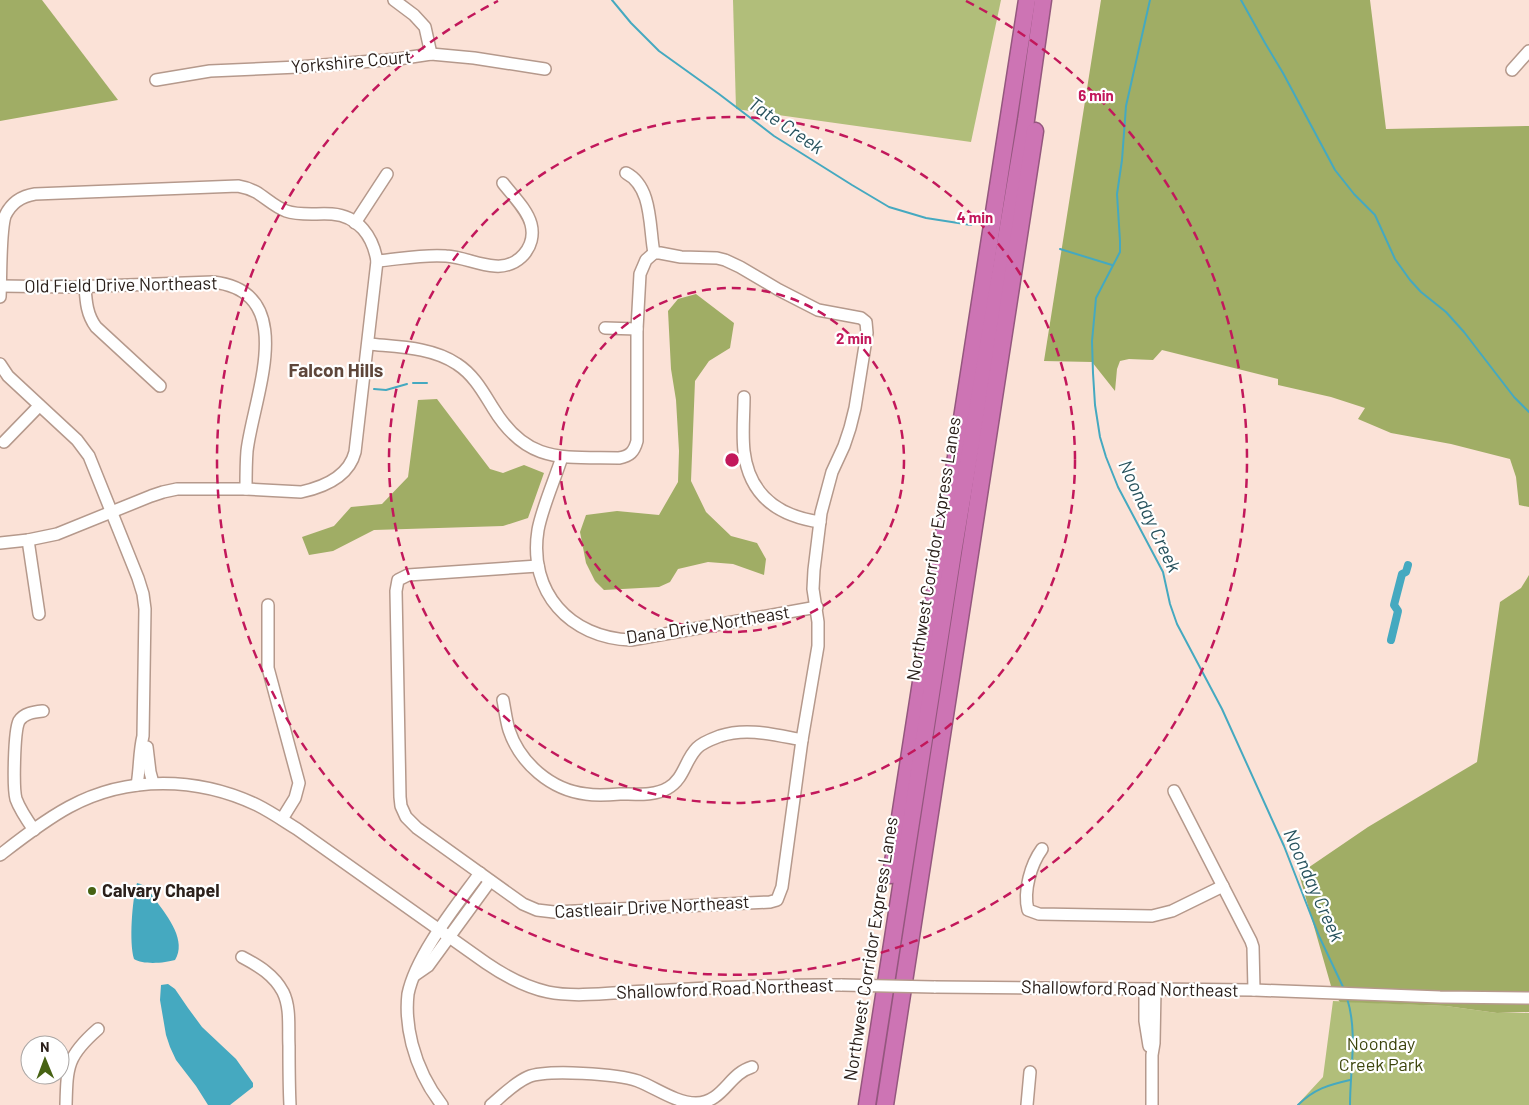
<svg xmlns="http://www.w3.org/2000/svg" width="1529" height="1105" font-family="Barlow,sans-serif">
<rect width="100%" height="100%" fill="#fbe2d7"/>
<g fill="#b1be7a">
<path d="M 733,0 L 1001,0 L 971,142 L 736,109 Z"/>
<path d="M 1333,1001 L 1446,1006 L 1497,1013 L 1529,1013 L 1529,1105 L 1297,1105 L 1323,1077 Z"/>
</g>
<g fill="#a0ad65">
<path d="M 0,0 L 42,0 L 118,100 L 0,121 Z"/>
<path d="M 1101,0 L 1370,0 L 1386,129 L 1529,126 L 1529,507 L 1519,505 L 1516,477 L 1510,459 L 1451,444 L 1391,433 L 1358,419 L 1365,408 L 1331,397 L 1278,385 L 1278,379 L 1162,350 L 1153,360 L 1129,359 L 1120,361 L 1117,369 L 1115,391 L 1092,362 L 1044,361 Z"/>
<path d="M 696,294 L 734,323 L 730,348 L 709,361 L 695,381 L 691,481 L 706,512 L 731,536 L 757,543 L 766,559 L 764,575 L 733,564 L 708,562 L 678,569 L 670,582 L 659,587 L 604,590 L 595,581 L 586,563 L 580,532 L 586,515 L 617,511 L 659,515 L 678,482 L 679,451 L 676,400 L 671,369 L 668,311 L 678,299 Z"/>
<path d="M 437,399 L 490,469 L 503,473 L 524,465 L 544,473 L 528,518 L 503,526 L 374,530 L 333,551 L 309,555 L 302,537 L 334,526 L 351,507 L 382,504 L 408,477 L 418,400 Z"/>
<path d="M 1529,575 L 1529,1012 L 1497,1013 L 1446,1006 L 1340,1002 L 1333,993 L 1299,874 L 1368,827 L 1477,762 L 1500,602 L 1521,588 Z"/>
</g>
<g fill="#45a9c0">
<path d="M 137,883 C 147,885 151,894 157,902 C 168,917 187,941 175,960 C 165,963 143,965 134,959 C 129,942 132,901 137,883 Z"/>
<path d="M 168,984 L 175,989 L 188,1008 L 202,1027 L 236,1059 L 253,1083 L 253,1087 L 230,1105 L 208,1105 L 196,1086 L 176,1060 L 170,1047 L 166,1035 L 160,1000 L 161,985 Z"/>
</g>
<g fill="none" stroke-linecap="round" stroke-linejoin="round">
<g stroke="#45a9c0" stroke-width="2">
<path d="M 612,0 L 631,23 L 659,51 L 719,94 L 774,136 L 852,185 L 889,207 L 926,218 L 971,225"/>
<path d="M 1150,0 L 1126,106 L 1122,160 L 1117,194 L 1120,241 L 1120,252 L 1096,298 L 1095,309 L 1092,341 L 1093,373 L 1095,405 L 1100,437 L 1106,457 L 1118,487 L 1163,572 L 1170,604 L 1177,624 L 1222,709 L 1284,846 L 1319,936 L 1344,989"/>
<path d="M 1241,0 L 1265,43 L 1283,73 L 1335,170 L 1354,194 L 1375,215 L 1395,259 L 1410,280 L 1421,292 L 1446,312 L 1464,332 L 1514,397 L 1529,412"/>
<path d="M 1060,249 L 1112,265"/>
<path d="M 413,383 L 427,383"/>
<path d="M 374,389 L 386,390 L 407,384"/>
<path d="M 1347,998 C 1358,1033 1350,1069 1350,1105"/>
<path d="M 1298,1105 C 1314,1089 1328,1085 1350,1080"/>
</g>
<path stroke="#45a9c0" stroke-width="8" d="M 1391,640 L 1398,611 L 1394,605 L 1402,574 L 1406,572 L 1408,565"/>
<g stroke="#b5998c" stroke-width="14">
<g id="minor">
<path d="M 394,0 L 414,15 L 425,27 L 431,54"/>
<path d="M 1512,70 L 1529,51"/>
<path d="M 156,80 L 210,71 L 298,67 L 398,59 L 431,54 L 474,58 L 545,69"/>
<path d="M 626,173 C 653,187 649,228 654,253"/>
<path d="M 355,223 L 387,174"/>
<path d="M 377,261 C 400,259 424,254 446,256 C 463,257 478,265 495,266 C 518,268 537,247 531,224 C 527,209 512,195 503,183"/>
<path d="M 0,286 L 72,287 L 213,282 C 301,292 253,398 247,451 C 246,463 246,477 246,489"/>
<path d="M 85,287 C 86,302 87,315 96,327 L 160,386"/>
<path d="M 0,297 C 1,278 0,232 5,216 C 11,203 22,196 35,194 L 238,186 C 244,187 250,189 256,192 C 266,198 275,207 286,211 C 300,216 317,213 332,214 C 359,216 373,237 377,261 L 355,452 C 349,476 324,487 301,492 L 246,489 L 177,489 L 163,492 L 151,496 L 57,534 L 28,540 L 0,543"/>
<path d="M 605,328 L 637,329"/>
<path d="M 369,344 C 398,347 432,347 457,364 C 474,375 483,392 493,408 C 527,464 562,457 619,458 C 630,456 634,452 637,441 L 637,329 L 640,274 L 646,260 L 654,253 L 660,253 L 681,257 L 717,258 L 725,260 L 740,267 L 779,290 L 818,310 L 861,318 L 866,322 L 867,333 L 855,408 L 850,428 L 844,446 L 832,472 L 821,513 L 814,570 L 813,589 L 818,622 L 818,646 L 802,740 L 782,887 L 777,900 L 770,902 L 554,912 L 537,910 L 523,904 L 417,828 L 406,817 L 401,806 L 400,797 L 396,591 L 398,580 L 408,575 L 538,566"/>
<path d="M 0,364 L 8,376 L 77,440 L 89,456 L 138,578 L 143,594 L 145,609 L 143,736 C 139,752 140,768 137,785"/>
<path d="M 744,397 C 744,415 742,433 744,451 C 749,495 778,516 820,522"/>
<path d="M 4,442 L 39,406"/>
<path d="M 562,457 C 555,479 542,508 538,530 C 528,592 570,638 631,640 L 817,607"/>
<path d="M 28,540 L 39,614"/>
<path d="M 268,605 L 268,668 L 299,783 L 295,798 L 282,819"/>
<path d="M 503,700 C 505,710 506,720 509,730 C 520,763 551,790 586,794 C 597,796 609,795 620,794 C 636,794 655,796 668,788 C 684,779 685,760 697,748 C 703,742 712,739 720,736 C 747,727 775,735 802,740"/>
<path d="M 147,747 L 150,772 L 153,783"/>
<path d="M 1174,791 L 1251,941 L 1253,947 L 1254,990"/>
<path d="M 34,830 C 27,820 20,810 16,799 C 13,788 14,731 19,721 C 24,713 34,712 43,711"/>
<path d="M 1042,849 C 1031,864 1023,891 1028,910 L 1039,914 L 1152,916 L 1172,911 L 1223,886"/>
<path d="M 0,855 C 22,838 45,820 69,807 C 128,775 198,777 257,805 C 271,812 284,821 297,829 L 486,963 C 505,976 525,987 548,992 C 576,998 618,992 647,991 C 712,988 777,984 842,985"/>
<path d="M 242,957 C 259,966 274,975 283,992 C 291,1008 288,1029 289,1046 C 289,1066 289,1085 290,1105"/>
<path d="M 415,975 L 428,966 L 490,881"/>
<path d="M 934,987 L 1254,990 L 1440,997 L 1529,998"/>
<path d="M 1145,989 L 1145,1021 L 1149,1046"/>
<path d="M 66,1105 C 67,1066 67,1056 98,1029"/>
<path d="M 442,1105 C 427,1086 418,1067 412,1044 C 408,1028 406,1011 408,994 C 416,955 456,906 480,873"/>
<path d="M 491,1105 C 502,1096 514,1083 528,1077 C 547,1069 618,1074 638,1081 C 656,1088 676,1103 696,1103 C 724,1102 728,1074 752,1067"/>
<path d="M 1027,1105 L 1030,1072"/>
<path d="M 1152,1105 L 1152,1055 L 1154,1043 L 1155,989"/>
</g>
</g>
<g stroke="#94577e" stroke-width="19">
<g id="highway">
<path d="M 891,875 L 1027,0"/>
<path d="M 867,1105 L 953,553 L 1026,120 L 1043,0"/>
<path d="M 885,1105 L 1035,131"/>
</g>
</g>
<use href="#minor" stroke="#fff" stroke-width="11"/>
<use href="#highway" stroke="#cd74b4" stroke-width="16"/>
<g stroke="#b5998c" stroke-width="14" stroke-linecap="butt">
<path id="minor-bridge" d="M 842,985 L 934,987"/>
</g>
<use href="#minor-bridge" stroke="#fff" stroke-width="11"/>
</g>
<g fill="none" stroke="#c2185b" stroke-width="2.5" stroke-dasharray="9 6">
<circle cx="732" cy="460" r="172"/>
<circle cx="732" cy="460" r="343"/>
<path d="M966 1A515 515 0 1 1 498 1"/>
</g>
<circle fill="#466213" stroke="#fff" stroke-width="2" cx="92" cy="891" r="5"/>
<g text-anchor="middle" stroke-width="4.5" stroke-linejoin="round" paint-order="stroke">
<g font-size="18" fill="#2b201b" stroke="#fff">
<text transform="translate(351 62) rotate(-5)" y="6">Yorkshire Court</text>
<text transform="translate(121 285) rotate(-1)" y="6">Old Field Drive Northeast</text>
<text transform="translate(934 549) rotate(-81)" y="6">Northwest Corridor Express Lanes</text>
<text transform="translate(708 625) rotate(-9)" y="6">Dana Drive Northeast</text>
<text transform="translate(652 907) rotate(-3)" y="6">Castleair Drive Northeast</text>
<text transform="translate(871 949) rotate(-81)" y="6">Northwest Corridor Express Lanes</text>
<text transform="translate(725 989) rotate(-2)" y="6">Shallowford Road Northeast</text>
<text transform="translate(1130 989) rotate(1)" y="6">Shallowford Road Northeast</text>
</g>
<g font-size="18" font-weight="bold" fill="#2b201b" stroke="#fff" text-anchor="start">
<text x="102" y="897">Calvary Chapel</text>
</g>
<g font-size="18" fill="#3c440c" stroke="#fff">
<text x="1381" y="1050">Noonday<tspan x="1381" dy="21">Creek Park</tspan></text>
</g>
<g font-size="19" font-style="italic" fill="#27525d" stroke="#fff">
<text transform="translate(786 125) rotate(34)" y="7">Tate Creek</text>
<text transform="translate(1150 516) rotate(65)" y="7">Noonday Creek</text>
<text transform="translate(1314 885) rotate(66)" y="7">Noonday Creek</text>
</g>
<g font-size="19" font-weight="bold" fill="#5e463a" stroke="#fff">
<text x="336" y="377">Falcon Hills</text>
</g>
</g>
<circle cx="732" cy="460" r="8" fill="#c2185b" stroke="#fff" stroke-width="2.5"/>
<g font-size="15" text-anchor="middle" font-weight="bold" fill="#c2185b" stroke="#fff" stroke-width="4.5" stroke-linejoin="round" paint-order="stroke">
<text x="1096" y="101">6 min</text>
<text x="975" y="223">4 min</text>
<text x="854" y="344">2 min</text>
</g>
<g transform="translate(45 1060) rotate(359)"><circle r="24" fill="#ffffff" stroke="#aaa6a4"/>
<path d="M0-4L9 19L0 12L-9 19Z" fill="#466213"/>
<text y="-8" font-size="14" font-weight="bold" text-anchor="middle" fill="#2b201b">N</text>
</g>
</svg>
